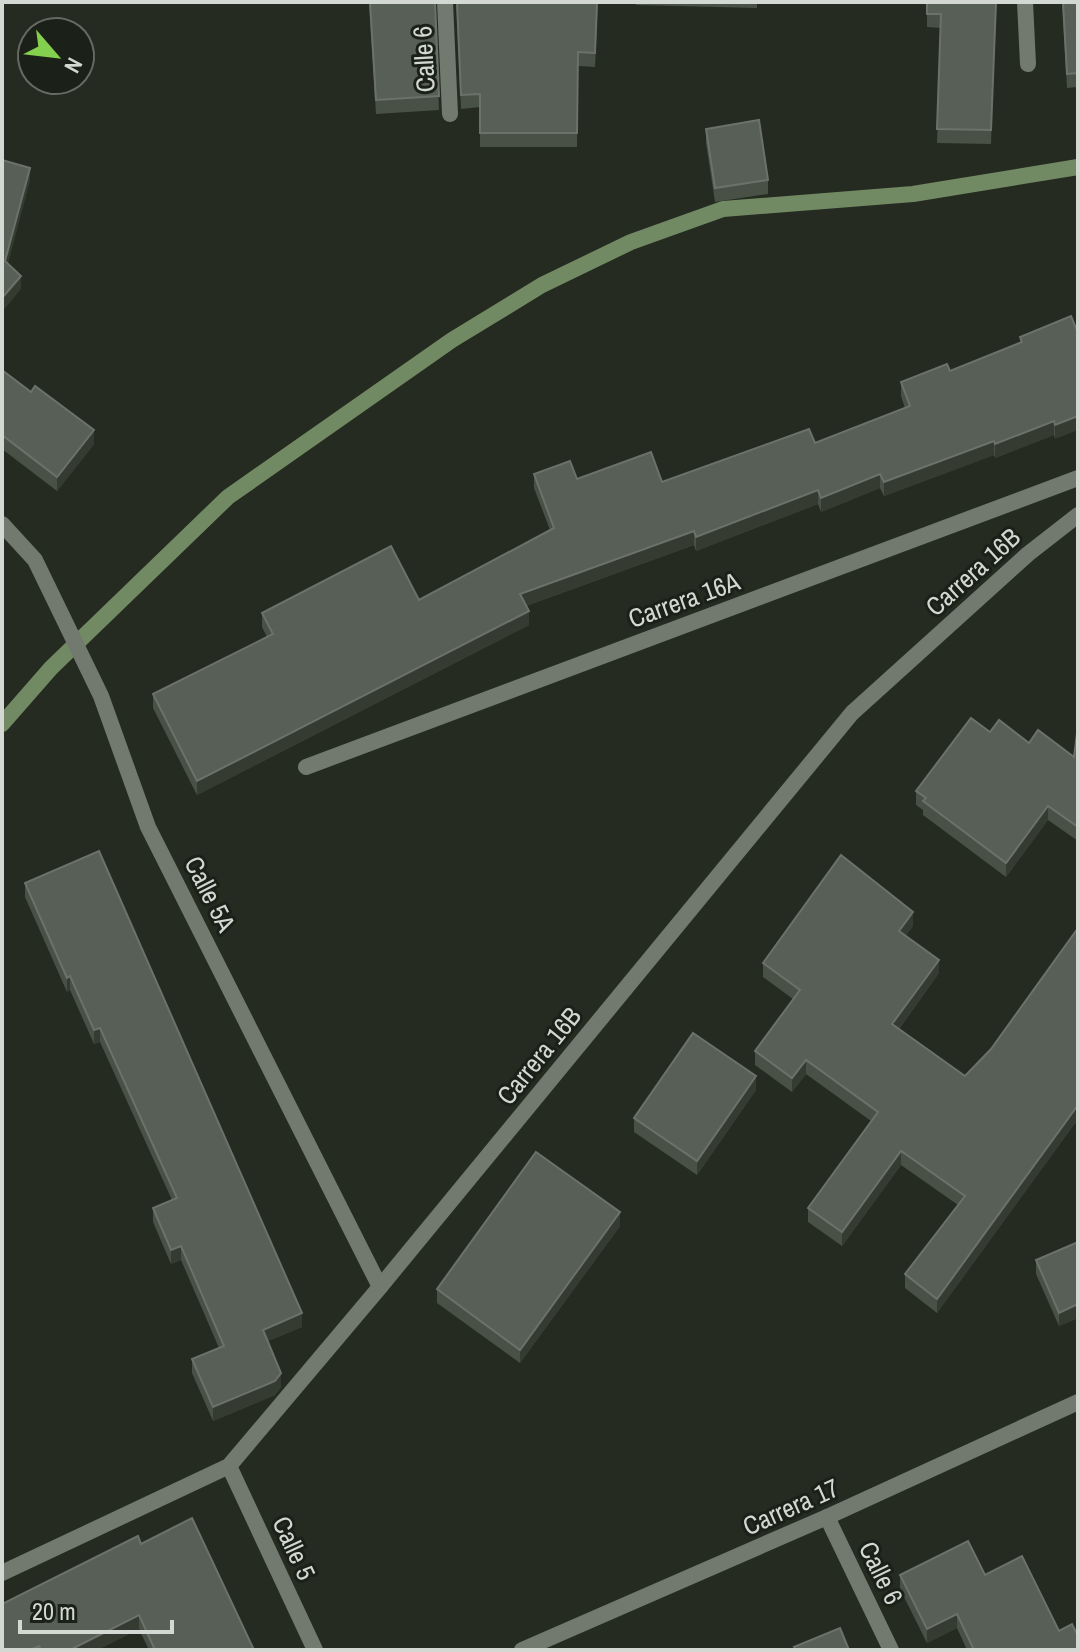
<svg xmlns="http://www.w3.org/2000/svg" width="1080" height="1652" font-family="'Archivo Narrow',sans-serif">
<rect width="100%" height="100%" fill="#252b21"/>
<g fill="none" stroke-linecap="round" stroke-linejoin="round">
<path stroke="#728a63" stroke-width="16" d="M 2,724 L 51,668 L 228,497 L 452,340 L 542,285 L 631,242 L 723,209 L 913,194 L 1078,167"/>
<g stroke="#72796e" stroke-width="16">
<path d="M 445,2 L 450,114"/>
<path d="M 1025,2 L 1028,64"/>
<path d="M 2,524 L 35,560 L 101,696 L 148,827 L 380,1287"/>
<path d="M 306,767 L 1078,478"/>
<path d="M 229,1466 L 315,1650"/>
<path d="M 827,1517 L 891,1650"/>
<path d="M 2,1573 L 229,1466 L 380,1287 L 852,713 L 1028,554 L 1078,515"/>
<path d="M 522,1650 L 827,1517 L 1078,1402"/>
</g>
</g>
<g fill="#495046">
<path d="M 360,2 L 435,2 L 439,110 L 376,114 L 369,4 L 360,4 Z"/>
<path d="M 456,2 L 598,2 L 595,67 L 578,66 L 577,147 L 480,147 L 480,107 L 461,109 Z"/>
<path d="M 636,2 L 757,2 L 757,8 L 636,5 Z"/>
<path d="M 927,2 L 996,2 L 991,144 L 937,143 L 941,28 L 927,27 Z"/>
<path d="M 1062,2 L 1078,2 L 1078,87 L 1067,88 Z"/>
<path d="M 706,129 L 768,180 L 768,194 L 715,202 L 706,143 Z"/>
<path d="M 1071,316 L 1055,439 L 1054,435 L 995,458 L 994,455 L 884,496 L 880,488 L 821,512 L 818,504 L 696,551 L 694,545 L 526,606 L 529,625 L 197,795 L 153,708 L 153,694 L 267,637 L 262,627 L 262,613 L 419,600 L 550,530 L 534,488 L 534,474 L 577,479 L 662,482 L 815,443 L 905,408 L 901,396 L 901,382 L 950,371 L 1020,343 L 1020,337 Z"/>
<path d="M 2,370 L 94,444 L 57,491 L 2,449 Z"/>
<path d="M 1078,725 L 1078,841 L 1048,820 L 1006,877 L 923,815 L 923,810 L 916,805 L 916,791 L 990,732 L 1074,757 Z"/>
<path d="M 25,883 L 302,1327 L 268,1341 L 281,1387 L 275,1395 L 213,1421 L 192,1373 L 192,1359 L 219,1348 L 181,1260 L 171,1264 L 153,1222 L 153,1208 L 172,1200 L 100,1042 L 94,1044 L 70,990 L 67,992 L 25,897 Z"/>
<path d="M 913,926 L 906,935 L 939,973 L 899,1029 L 965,1076 L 991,1049 L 1078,928 L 1078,1119 L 937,1313 L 905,1288 L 905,1274 L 958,1205 L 901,1165 L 842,1246 L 808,1222 L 808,1208 L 871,1121 L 806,1074 L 792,1092 L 755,1065 L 755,1051 L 793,999 L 763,977 L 763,963 Z"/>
<path d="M 756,1090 L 697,1175 L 634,1132 L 634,1118 Z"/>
<path d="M 620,1226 L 520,1363 L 437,1303 L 437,1289 Z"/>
<path d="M 1078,1242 L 1078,1318 L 1059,1326 L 1036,1274 L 1036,1260 Z"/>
<path d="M 141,1544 L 254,1650 L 149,1650 L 139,1629 L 97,1650 L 2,1650 Z"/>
<path d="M 900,1575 L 985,1575 L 1059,1631 L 1078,1650 L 967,1650 L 957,1628 L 927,1643 L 900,1589 Z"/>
</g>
<g fill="#353b31">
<path d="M 30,168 L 30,181 L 5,275 L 5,261 Z"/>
<path d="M 21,276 L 21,289 L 2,312 L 2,298 Z"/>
<path d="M 1078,416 L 1078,430 L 1055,439 L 1055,425 Z"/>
<path d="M 1054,421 L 1054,435 L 995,458 L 995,444 Z"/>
<path d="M 94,430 L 94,444 L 57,491 L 57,477 Z"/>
<path d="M 994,441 L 994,455 L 884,496 L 884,482 Z"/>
<path d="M 880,474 L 880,488 L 821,512 L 821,498 Z"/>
<path d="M 818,490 L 818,504 L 696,551 L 696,537 Z"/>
<path d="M 694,531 L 694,545 L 520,608 L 520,594 Z"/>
<path d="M 529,611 L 529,625 L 197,795 L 197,781 Z"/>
<path d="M 1048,806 L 1048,820 L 1006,877 L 1006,863 Z"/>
<path d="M 913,912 L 913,926 L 899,945 L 899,931 Z"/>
<path d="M 939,960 L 939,973 L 892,1038 L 892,1024 Z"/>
<path d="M 70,976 L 70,990 L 67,992 L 67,978 Z"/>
<path d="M 100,1028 L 100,1042 L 94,1044 L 94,1030 Z"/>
<path d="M 806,1060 L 806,1074 L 792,1092 L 792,1078 Z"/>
<path d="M 756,1076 L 756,1090 L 697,1175 L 697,1161 Z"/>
<path d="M 1078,1105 L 1078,1119 L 937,1313 L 937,1299 Z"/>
<path d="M 901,1151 L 901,1165 L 842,1246 L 842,1232 Z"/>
<path d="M 620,1212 L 620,1226 L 520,1363 L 520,1350 Z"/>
<path d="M 181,1246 L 181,1260 L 171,1264 L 171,1250 Z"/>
<path d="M 1078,1304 L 1078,1318 L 1059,1326 L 1059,1313 Z"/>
<path d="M 302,1313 L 302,1327 L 263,1343 L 263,1330 Z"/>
<path d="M 281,1373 L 281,1387 L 275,1395 L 213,1421 L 213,1407 Z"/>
<path d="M 957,1614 L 957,1628 L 927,1643 L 927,1629 Z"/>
<path d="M 139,1615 L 139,1629 L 97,1650 L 70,1650 Z"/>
</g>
<g fill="#585f56" stroke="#6c7269" stroke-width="2">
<path d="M 370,2 L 435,2 L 439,96 L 376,100 Z"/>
<path d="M 457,2 L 597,2 L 595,53 L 578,52 L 577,133 L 480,133 L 480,94 L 461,95 Z"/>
<path d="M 927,2 L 996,2 L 991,130 L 937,129 L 941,14 L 927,14 Z"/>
<path d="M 1063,2 L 1078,2 L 1078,73 L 1067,74 Z"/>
<path d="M 759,120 L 768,180 L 715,188 L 706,129 Z"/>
<path d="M 2,160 L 30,168 L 5,261 L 21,276 L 2,298 Z"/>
<path d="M 1071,316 L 1078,333 L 1078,416 L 1055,425 L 1054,421 L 995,444 L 994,441 L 884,482 L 880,474 L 821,498 L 818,490 L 696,537 L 694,531 L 520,594 L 529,611 L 197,781 L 153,694 L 273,634 L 262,613 L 391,546 L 419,600 L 554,528 L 534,474 L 570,461 L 577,479 L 651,452 L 662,482 L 809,429 L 815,443 L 910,406 L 901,382 L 947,364 L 950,371 L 1022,342 L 1020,337 Z"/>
<path d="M 2,370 L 31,392 L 35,386 L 94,430 L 57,477 L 2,435 Z"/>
<path d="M 971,718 L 990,732 L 999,720 L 1029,743 L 1038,730 L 1074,757 L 1078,725 L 1078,827 L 1048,806 L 1006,863 L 923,801 L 926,798 L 916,791 Z"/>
<path d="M 99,851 L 302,1313 L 263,1330 L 281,1373 L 275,1381 L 213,1407 L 192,1359 L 224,1346 L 181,1246 L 171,1250 L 153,1208 L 177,1198 L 100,1028 L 94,1030 L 70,976 L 67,978 L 25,883 Z"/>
<path d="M 841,855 L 913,912 L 899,931 L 939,960 L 892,1024 L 965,1076 L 991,1049 L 1078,928 L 1078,1105 L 937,1299 L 905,1274 L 965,1196 L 901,1151 L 842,1232 L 808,1208 L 878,1112 L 806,1060 L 792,1078 L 755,1051 L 800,990 L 763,963 Z"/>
<path d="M 693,1033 L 756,1076 L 697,1161 L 634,1118 Z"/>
<path d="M 536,1152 L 620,1212 L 520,1350 L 437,1289 Z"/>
<path d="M 1078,1242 L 1078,1304 L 1059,1313 L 1036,1260 Z"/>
<path d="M 192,1518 L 254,1650 L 155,1650 L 139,1615 L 70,1650 L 41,1650 L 39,1646 L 30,1650 L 2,1650 L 2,1604 L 138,1536 L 141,1544 Z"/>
<path d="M 968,1541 L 985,1575 L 1022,1556 L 1059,1631 L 1072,1624 L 1078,1636 L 1078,1650 L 974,1650 L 957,1614 L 927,1629 L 900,1575 Z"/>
<path d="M 840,1628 L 849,1650 L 796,1650 L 794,1647 Z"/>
</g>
<g text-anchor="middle" stroke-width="6" stroke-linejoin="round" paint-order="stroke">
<g font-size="26" fill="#d4d8d2" stroke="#1b2118">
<text transform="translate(424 59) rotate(-93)" y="9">Calle 6</text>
<text transform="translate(973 572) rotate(-42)" y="9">Carrera 16B</text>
<text transform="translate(684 600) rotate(-20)" y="9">Carrera 16A</text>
<text transform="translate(210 894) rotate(63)" y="9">Calle 5A</text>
<text transform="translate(539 1056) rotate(-51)" y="9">Carrera 16B</text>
<text transform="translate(791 1507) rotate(-24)" y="9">Carrera 17</text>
<text transform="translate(294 1548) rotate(65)" y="9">Calle 5</text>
<text transform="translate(881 1573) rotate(64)" y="9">Calle 6</text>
</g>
</g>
<rect width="1080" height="1652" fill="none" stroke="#d4d8d2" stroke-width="8"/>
<g transform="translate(56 56) rotate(118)"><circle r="38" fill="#1b2118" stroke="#656a62" stroke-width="2"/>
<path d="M0-6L14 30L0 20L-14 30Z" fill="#84cf4d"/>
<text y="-12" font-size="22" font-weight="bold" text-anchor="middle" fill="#d4d8d2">N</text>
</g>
<path d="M20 1620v12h152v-12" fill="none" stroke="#d4d8d2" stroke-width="4"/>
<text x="32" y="1620" font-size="24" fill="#d4d8d2" stroke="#1b2118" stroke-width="6" paint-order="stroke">20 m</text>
</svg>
